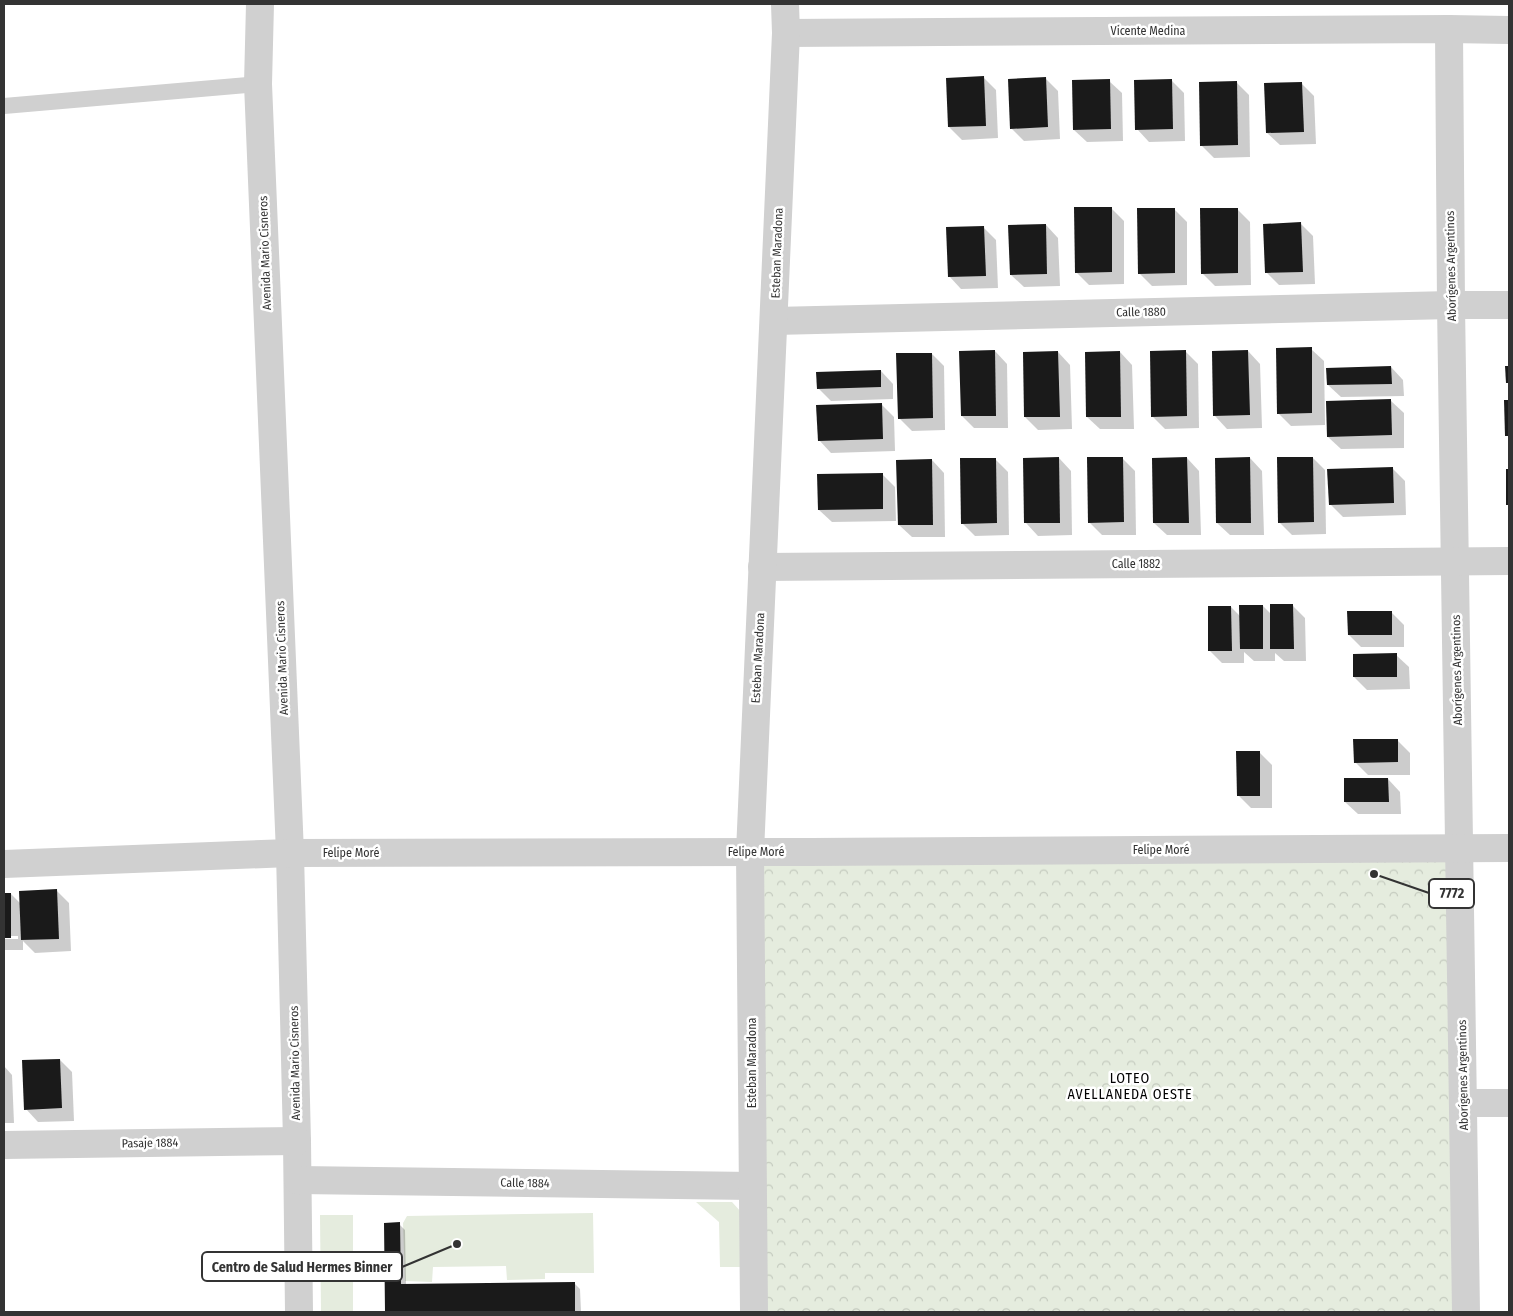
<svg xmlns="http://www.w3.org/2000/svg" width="1513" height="1316" font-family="'Fira Sans Condensed',sans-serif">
<defs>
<pattern id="park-crowns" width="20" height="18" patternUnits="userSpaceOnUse" patternTransform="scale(1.25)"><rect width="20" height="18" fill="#e5ecde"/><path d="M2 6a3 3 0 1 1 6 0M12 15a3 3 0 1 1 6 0" fill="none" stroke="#c5cbbf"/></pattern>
</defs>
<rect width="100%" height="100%" fill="#fff"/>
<g fill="#e5ecde">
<path d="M 696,1202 L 732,1202 L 741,1212 L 741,1267 L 720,1267 L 719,1222 Z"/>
<path d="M 593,1213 L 594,1273 L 545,1273 L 545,1279 L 507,1280 L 506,1266 L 433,1267 L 432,1282 L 405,1281 L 403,1223 L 407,1216 Z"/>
<path d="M 320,1215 L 353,1215 L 353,1312 L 321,1312 Z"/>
</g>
<path fill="url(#park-crowns)" d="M 1459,848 L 1466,1312 L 754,1312 L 750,852 Z"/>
<g fill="#0003">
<path d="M 984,78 L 996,90 L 998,138 L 962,140 L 949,127 Z"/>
<path d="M 1046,79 L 1058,91 L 1060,139 L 1024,141 L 1011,128 Z"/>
<path d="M 1171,80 L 1184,93 L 1185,141 L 1149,142 L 1137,129 Z"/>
<path d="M 1109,81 L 1122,93 L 1123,141 L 1087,142 L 1074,130 Z"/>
<path d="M 1236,82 L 1249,95 L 1250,157 L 1214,158 L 1201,145 Z"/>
<path d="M 1301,83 L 1314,96 L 1316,144 L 1280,145 L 1267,133 Z"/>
<path d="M 1111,208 L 1124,221 L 1124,284 L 1089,285 L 1076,272 Z"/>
<path d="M 1174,209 L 1187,222 L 1187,285 L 1152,286 L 1139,273 Z"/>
<path d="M 1237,209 L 1250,222 L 1251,285 L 1215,286 L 1202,273 Z"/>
<path d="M 1300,223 L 1313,236 L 1315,284 L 1279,285 L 1266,272 Z"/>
<path d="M 1046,225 L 1058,238 L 1060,286 L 1024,287 L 1011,275 Z"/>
<path d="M 983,227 L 996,240 L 998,288 L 961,289 L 949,276 Z"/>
<path d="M 1311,349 L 1324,361 L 1325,425 L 1291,426 L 1278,413 Z"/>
<path d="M 995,351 L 1007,364 L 1008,428 L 974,428 L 962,416 Z"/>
<path d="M 1185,351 L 1198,364 L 1199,428 L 1165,429 L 1152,416 Z"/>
<path d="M 1248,351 L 1260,364 L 1262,428 L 1227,429 L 1215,416 Z"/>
<path d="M 1058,352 L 1070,365 L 1072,429 L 1038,430 L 1025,417 Z"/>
<path d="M 1120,352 L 1132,365 L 1134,429 L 1100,429 L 1087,417 Z"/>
<path d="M 932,354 L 944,366 L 945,430 L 912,431 L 899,418 Z"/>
<path d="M 1391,367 L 1403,380 L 1404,396 L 1341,397 L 1328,385 Z"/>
<path d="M 881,371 L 893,384 L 893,399 L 831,401 L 818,388 Z"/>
<path d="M 1391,401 L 1404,413 L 1404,448 L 1341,449 L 1328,437 Z"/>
<path d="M 881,404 L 894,417 L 895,451 L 831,453 L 819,440 Z"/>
<path d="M 1059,458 L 1071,471 L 1072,535 L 1038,536 L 1026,523 Z"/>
<path d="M 1122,458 L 1135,471 L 1136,535 L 1102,535 L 1089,522 Z"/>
<path d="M 1187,458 L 1199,471 L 1201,535 L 1167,535 L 1154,523 Z"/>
<path d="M 1250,458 L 1262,471 L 1264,535 L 1230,535 L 1217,523 Z"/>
<path d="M 1313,458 L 1325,470 L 1326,534 L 1292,535 L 1279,522 Z"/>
<path d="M 995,459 L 1008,472 L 1009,535 L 975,536 L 962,523 Z"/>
<path d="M 932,460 L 944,473 L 945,537 L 912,537 L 899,525 Z"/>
<path d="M 1392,468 L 1405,481 L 1406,515 L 1343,517 L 1330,504 Z"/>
<path d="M 882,474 L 895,487 L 896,521 L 832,522 L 819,510 Z"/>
<path d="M 1263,606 L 1271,614 L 1293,606 L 1305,618 L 1306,661 L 1284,661 L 1275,653 L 1275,661 L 1254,661 L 1244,652 L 1244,663 L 1222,663 L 1209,650 L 1231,607 L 1241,617 Z"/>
<path d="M 1391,612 L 1404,625 L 1404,647 L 1361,647 L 1349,635 Z"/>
<path d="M 1396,655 L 1409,667 L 1410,689 L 1367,690 L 1354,677 Z"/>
<path d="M 1397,740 L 1410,753 L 1410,775 L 1368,775 L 1355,762 Z"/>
<path d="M 1260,753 L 1272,765 L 1272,808 L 1251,808 L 1238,795 Z"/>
<path d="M 1388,779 L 1400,792 L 1401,814 L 1358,814 L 1345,802 Z"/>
<path d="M 57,891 L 69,903 L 71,951 L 35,953 L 23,941 L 23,950 L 4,950 L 4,939 L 18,939 L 18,936 L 4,936 L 4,894 L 11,894 L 21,904 Z"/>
<path d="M 60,1060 L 72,1072 L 74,1121 L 38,1122 L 26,1109 Z"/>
<path d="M 4,1066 L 12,1075 L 14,1123 L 4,1123 Z"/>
<path d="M 385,1224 L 399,1224 L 405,1230 L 406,1286 L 574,1283 L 580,1289 L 581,1312 L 386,1312 Z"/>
</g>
<g fill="#1a1a1a">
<path d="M 984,76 L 986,126 L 948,127 L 946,78 Z"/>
<path d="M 1046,77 L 1048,127 L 1010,129 L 1008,79 Z"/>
<path d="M 1110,79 L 1111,129 L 1073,130 L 1072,80 Z"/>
<path d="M 1172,79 L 1173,129 L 1135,130 L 1134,80 Z"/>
<path d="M 1237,81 L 1238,145 L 1200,146 L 1199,82 Z"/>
<path d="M 1302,82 L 1304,132 L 1266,133 L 1264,83 Z"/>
<path d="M 1074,207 L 1112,207 L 1112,272 L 1075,273 Z"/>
<path d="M 1137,208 L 1175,208 L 1175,273 L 1138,274 Z"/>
<path d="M 1200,208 L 1238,208 L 1238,273 L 1201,274 Z"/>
<path d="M 1301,222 L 1303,272 L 1265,273 L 1263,224 Z"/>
<path d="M 1046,224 L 1047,274 L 1010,275 L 1008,225 Z"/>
<path d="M 984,226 L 986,276 L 948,277 L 946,227 Z"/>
<path d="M 1312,347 L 1312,413 L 1277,414 L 1276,348 Z"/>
<path d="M 995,350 L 996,416 L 961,416 L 959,351 Z"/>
<path d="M 1186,350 L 1187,416 L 1151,417 L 1150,351 Z"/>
<path d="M 1248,350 L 1250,415 L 1213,416 L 1212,351 Z"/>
<path d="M 1058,351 L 1060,417 L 1024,417 L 1023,352 Z"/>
<path d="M 1120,351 L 1121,417 L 1086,417 L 1085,352 Z"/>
<path d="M 896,353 L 932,353 L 933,418 L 898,419 Z"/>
<path d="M 1391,366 L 1392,384 L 1327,385 L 1326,368 Z"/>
<path d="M 1505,366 L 1509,366 L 1509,383 L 1506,383 Z"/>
<path d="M 881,370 L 881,387 L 817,389 L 816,372 Z"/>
<path d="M 1391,399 L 1392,435 L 1327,437 L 1326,401 Z"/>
<path d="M 1504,400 L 1509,400 L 1509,436 L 1505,436 Z"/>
<path d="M 882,403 L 883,439 L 818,441 L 816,405 Z"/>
<path d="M 1059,457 L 1060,523 L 1024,523 L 1023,458 Z"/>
<path d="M 1087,457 L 1123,457 L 1124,522 L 1088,523 Z"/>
<path d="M 1187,457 L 1189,523 L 1153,523 L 1152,458 Z"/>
<path d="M 1250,457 L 1251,523 L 1216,523 L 1215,458 Z"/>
<path d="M 1277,457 L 1313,457 L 1314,522 L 1278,523 Z"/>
<path d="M 960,458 L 996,458 L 997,523 L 961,524 Z"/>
<path d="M 932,459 L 933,525 L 898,525 L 896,460 Z"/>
<path d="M 1393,467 L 1394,503 L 1329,505 L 1327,469 Z"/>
<rect x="1506" y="469" width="3" height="36"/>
<path d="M 883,473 L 883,509 L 818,510 L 817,474 Z"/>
<path d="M 1270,604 L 1293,604 L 1294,649 L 1270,649 Z"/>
<path d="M 1239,605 L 1263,605 L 1263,649 L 1240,649 Z"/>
<path d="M 1208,606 L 1231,606 L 1232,651 L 1208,651 Z"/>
<path d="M 1347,611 L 1392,611 L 1392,635 L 1348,635 Z"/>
<path d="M 1397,653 L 1397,677 L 1353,677 L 1353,654 Z"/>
<path d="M 1353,739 L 1398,739 L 1398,762 L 1354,763 Z"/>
<path d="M 1236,751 L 1260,751 L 1260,796 L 1237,796 Z"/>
<path d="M 1344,778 L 1388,778 L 1389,802 L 1344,802 Z"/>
<path d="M 57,889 L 59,939 L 21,940 L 19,891 Z"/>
<rect x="4" y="893" width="7" height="45"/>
<path d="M 60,1059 L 62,1108 L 24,1110 L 22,1060 Z"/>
<path d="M 400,1222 L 401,1284 L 575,1282 L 575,1312 L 385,1312 L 384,1223 Z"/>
</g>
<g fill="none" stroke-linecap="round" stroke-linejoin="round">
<path stroke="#d0d0d0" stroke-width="16" d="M 4,106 L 258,84"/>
<g stroke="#d0d0d0" stroke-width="28">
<path d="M 260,4 L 258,84 L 290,853 L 297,1141 L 299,1312"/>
<path d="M 1449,29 L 1451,305 L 1466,1312"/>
<path d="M 786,33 L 1449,29 L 1509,30"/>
<path d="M 774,321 L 1451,305 L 1509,305"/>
<path d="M 762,567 L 1509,561"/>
<path d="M 4,864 L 290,853 L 811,852 L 1509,848"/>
<path d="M 1463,1103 L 1509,1103"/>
<path d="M 4,1145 L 297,1141"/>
<path d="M 298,1180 L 752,1186"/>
<path d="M 754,1312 L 750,852 L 786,33 L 785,4"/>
</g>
</g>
<g text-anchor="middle" stroke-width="5" stroke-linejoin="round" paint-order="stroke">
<g font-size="12" fill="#333" stroke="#fff">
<text x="1148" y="35">Vicente Medina</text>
<text transform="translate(265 253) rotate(-92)" y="4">Avenida Mario Cisneros</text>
<text transform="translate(777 253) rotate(-88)" y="4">Esteban Maradona</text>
<text transform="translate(1451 266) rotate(-91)" y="4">Aborígenes Argentinos</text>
<text transform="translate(1141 312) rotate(-1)" y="4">Calle 1880</text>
<text x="1136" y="568">Calle 1882</text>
<text transform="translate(282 658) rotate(-92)" y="4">Avenida Mario Cisneros</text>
<text transform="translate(758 658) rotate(-87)" y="4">Esteban Maradona</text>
<text transform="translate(1457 670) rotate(-91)" y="4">Aborígenes Argentinos</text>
<text x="1161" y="854">Felipe Moré</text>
<text x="756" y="856">Felipe Moré</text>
<text x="351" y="857">Felipe Moré</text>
<text transform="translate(295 1063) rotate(-91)" y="4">Avenida Mario Cisneros</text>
<text transform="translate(752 1063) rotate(-90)" y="4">Esteban Maradona</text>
<text transform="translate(1463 1075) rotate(-91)" y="4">Aborígenes Argentinos</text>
<text transform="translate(150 1143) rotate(-1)" y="4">Pasaje 1884</text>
<text transform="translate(525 1183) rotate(1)" y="4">Calle 1884</text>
</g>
<g font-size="14" letter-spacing="1" fill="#000" stroke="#fff">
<text x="1130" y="1083">LOTEO<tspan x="1130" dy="16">AVELLANEDA OESTE</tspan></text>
</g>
</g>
<path fill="none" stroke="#333" stroke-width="2" d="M1374 874L1429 893M457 1244L402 1267"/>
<g fill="#333" stroke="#fff" stroke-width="2">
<circle cx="1374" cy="874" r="5"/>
<circle cx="457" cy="1244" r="5"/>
</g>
<g fill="#fff" stroke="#333" stroke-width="2">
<rect x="1429" y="879" width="45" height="29" rx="5"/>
<rect x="202" y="1252" width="200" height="29" rx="5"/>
</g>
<g font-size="14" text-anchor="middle" font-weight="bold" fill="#333">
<text x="1452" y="898">7772</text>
<text x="302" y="1272">Centro de Salud Hermes Binner</text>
</g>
<rect width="1513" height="1316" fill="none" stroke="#333333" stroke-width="10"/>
</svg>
